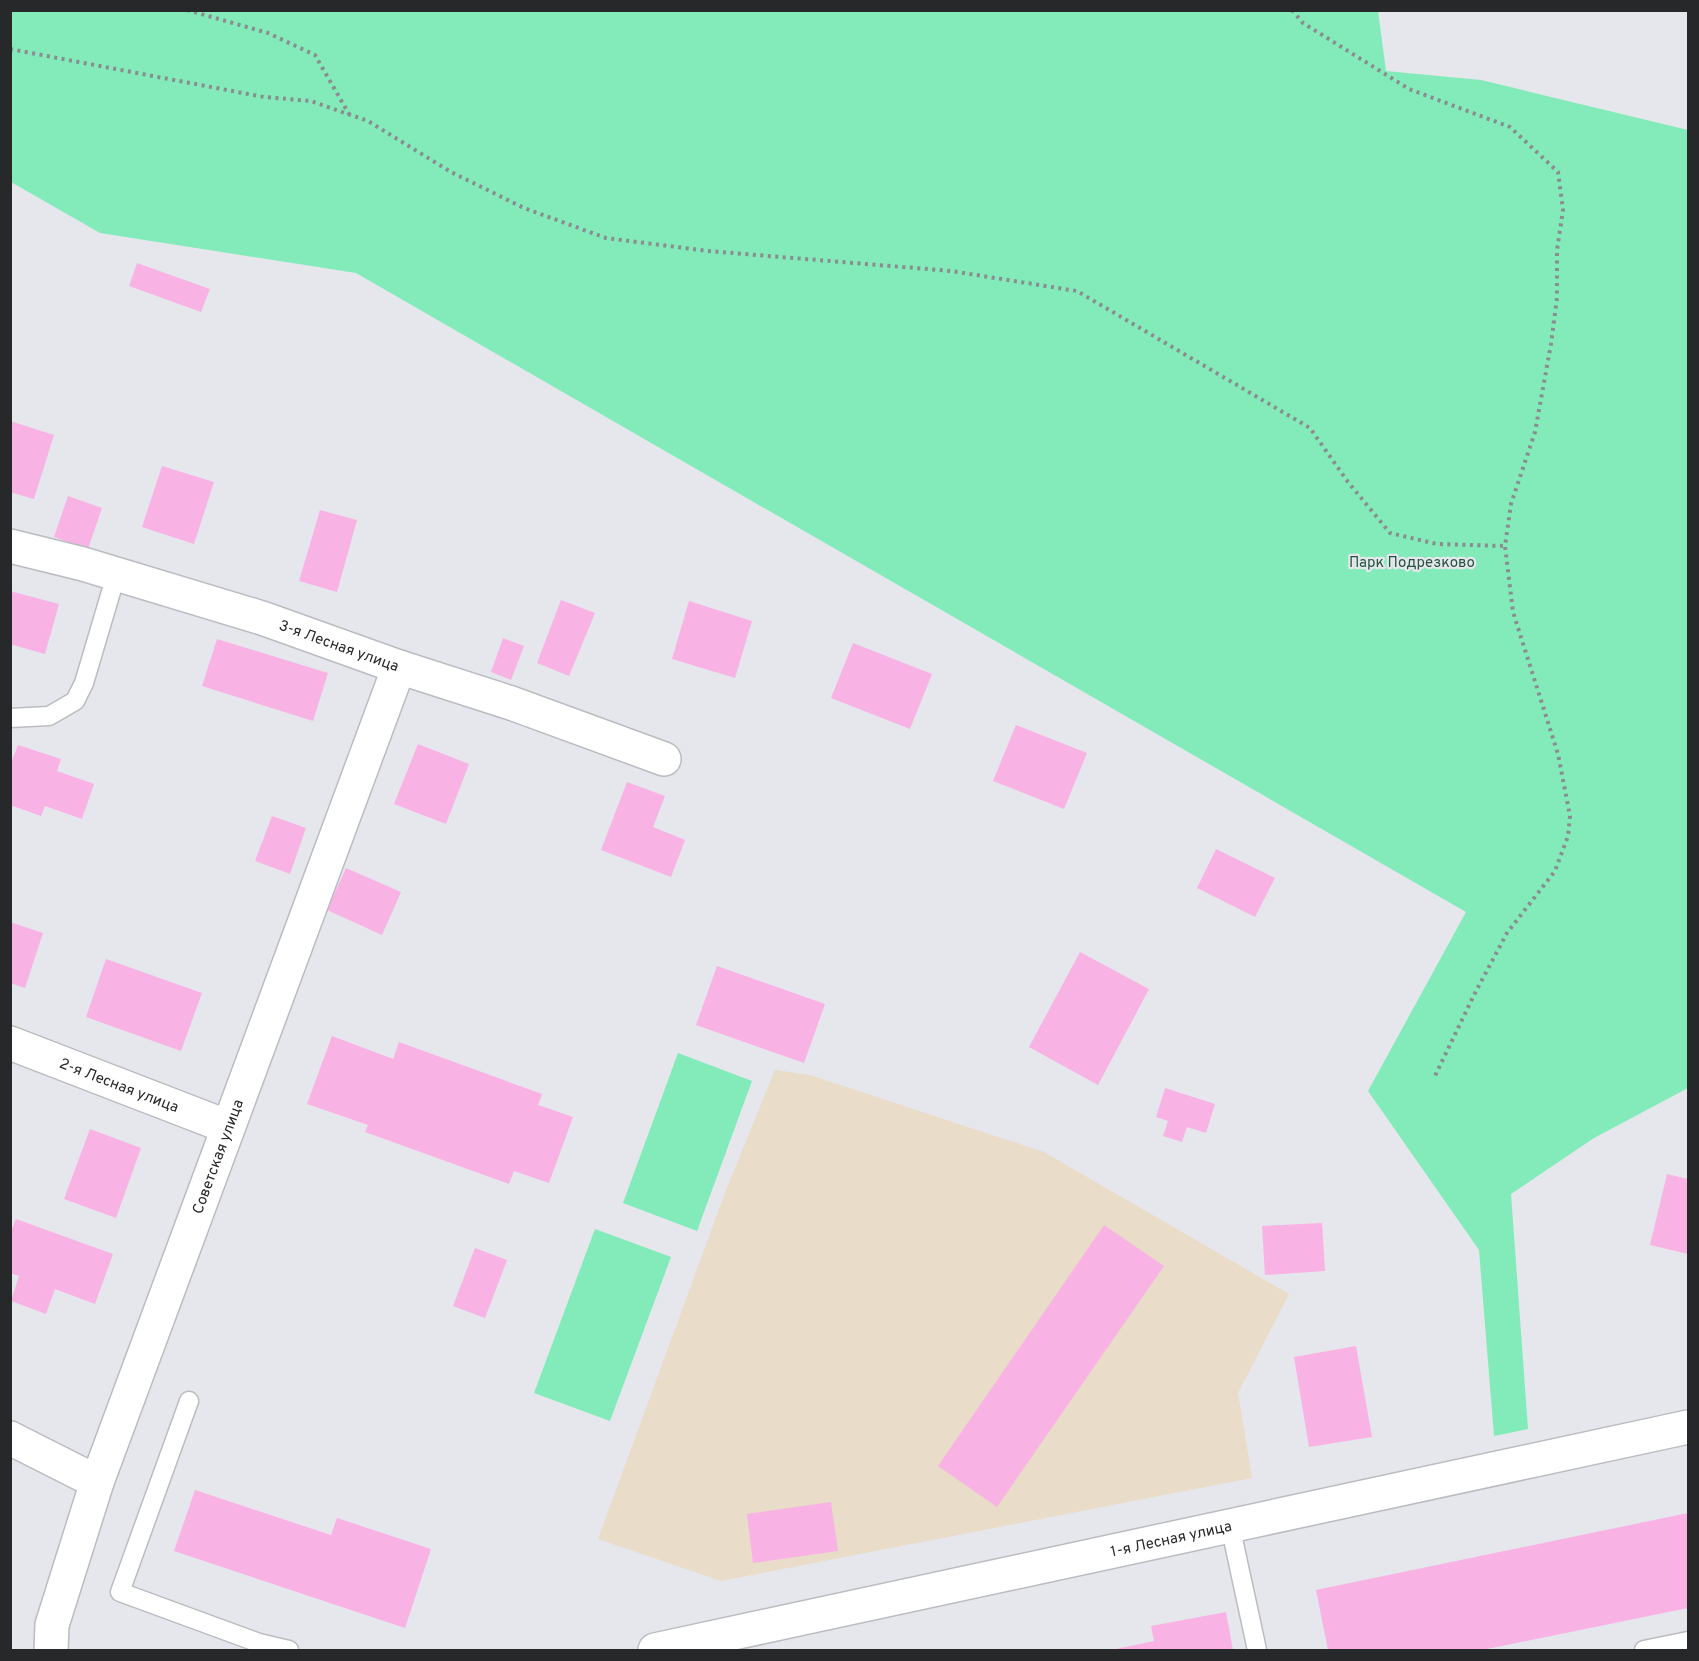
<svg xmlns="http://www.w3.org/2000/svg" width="1699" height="1661" font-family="Overpass,sans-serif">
<rect width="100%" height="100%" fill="#e5e7ed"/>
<path fill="#e9dcc8" d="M 775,1070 L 810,1075 L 1044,1152 L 1289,1294 L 1238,1393 L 1252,1478 L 721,1581 L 598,1539 L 726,1190 Z"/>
<g fill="#82ebb9">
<path d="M 11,10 L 1378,11 L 1386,71 L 1481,80 L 1688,130 L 1688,1088 L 1594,1138 L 1511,1194 L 1528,1429 L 1494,1436 L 1479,1250 L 1368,1091 L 1466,912 L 356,273 L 100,233 L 11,182 Z"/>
<path d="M 678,1053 L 752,1081 L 697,1231 L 623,1203 Z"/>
<path d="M 595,1229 L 671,1257 L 610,1421 L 534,1393 Z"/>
</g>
<g fill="#f8b3e4">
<path d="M 137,263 L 210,289 L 201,312 L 129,286 Z"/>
<path d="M 10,421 L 54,435 L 34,499 L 10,492 Z"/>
<path d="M 162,466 L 214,482 L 194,544 L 142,527 Z"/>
<path d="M 68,496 L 102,508 L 88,549 L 54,537 Z"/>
<path d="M 320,510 L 357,520 L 337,592 L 299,581 Z"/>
<path d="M 10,591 L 59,604 L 45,654 L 10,644 Z"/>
<path d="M 561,600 L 595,613 L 569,676 L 537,663 Z"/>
<path d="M 689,601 L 752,621 L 735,678 L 672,659 Z"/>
<path d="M 503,638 L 524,646 L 511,680 L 491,672 Z"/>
<path d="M 217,639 L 328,673 L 313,721 L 202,686 Z"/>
<path d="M 853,643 L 932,674 L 910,729 L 831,698 Z"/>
<path d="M 1016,725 L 1087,753 L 1064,809 L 993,781 Z"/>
<path d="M 418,744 L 469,764 L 446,824 L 394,804 Z"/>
<path d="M 18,745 L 61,759 L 57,771 L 94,784 L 82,819 L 45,806 L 41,816 L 10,805 L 10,766 Z"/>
<path d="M 627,782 L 665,796 L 653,827 L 685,840 L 671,877 L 601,850 Z"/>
<path d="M 272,816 L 306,828 L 290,874 L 255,861 Z"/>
<path d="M 1216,849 L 1275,878 L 1255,917 L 1197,888 Z"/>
<path d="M 346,868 L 401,892 L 382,935 L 327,910 Z"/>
<path d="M 10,922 L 43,933 L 25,988 L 10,983 Z"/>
<path d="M 1080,952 L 1149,989 L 1098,1085 L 1029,1047 Z"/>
<path d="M 106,959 L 202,993 L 181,1051 L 86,1017 Z"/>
<path d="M 717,966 L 825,1004 L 804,1063 L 696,1025 Z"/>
<path d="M 332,1036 L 393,1059 L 399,1042 L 542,1094 L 538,1105 L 573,1117 L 549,1183 L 514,1171 L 509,1184 L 365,1132 L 368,1125 L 307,1104 Z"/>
<path d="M 1165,1088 L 1215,1104 L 1206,1133 L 1187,1127 L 1182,1142 L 1163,1136 L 1168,1121 L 1156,1117 Z"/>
<path d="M 90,1129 L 141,1148 L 116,1218 L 64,1199 Z"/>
<path d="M 1667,1174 L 1688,1179 L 1688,1254 L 1650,1245 Z"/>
<path d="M 16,1219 L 113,1254 L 95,1304 L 55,1289 L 46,1314 L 11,1301 L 19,1276 L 10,1273 L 10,1234 Z"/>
<path d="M 1322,1223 L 1325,1271 L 1265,1275 L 1262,1226 Z"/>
<path d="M 1104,1225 L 1164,1266 L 997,1507 L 938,1466 Z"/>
<path d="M 475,1248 L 507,1260 L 485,1318 L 453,1306 Z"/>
<path d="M 1356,1346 L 1372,1437 L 1309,1447 L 1294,1357 Z"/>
<path d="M 195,1490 L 331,1535 L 337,1518 L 431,1549 L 405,1628 L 174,1551 Z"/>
<path d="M 831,1502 L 838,1551 L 753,1563 L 747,1514 Z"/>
<path d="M 1688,1513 L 1688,1608 L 1482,1650 L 1328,1650 L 1316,1590 Z"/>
<path d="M 1226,1612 L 1233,1650 L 1111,1650 L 1154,1641 L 1151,1626 Z"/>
</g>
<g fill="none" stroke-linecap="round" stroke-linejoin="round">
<g stroke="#babcc2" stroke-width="21">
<g id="service">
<path d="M 10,718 L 49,716 L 75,701 L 84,683 L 116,575"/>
<path d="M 189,1401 L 120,1592 L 259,1643 L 289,1650"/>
<path d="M 1230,1525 L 1257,1650"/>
<path d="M 1644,1650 L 1688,1641"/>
</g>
</g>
<g stroke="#babcc2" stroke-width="36">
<g id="minor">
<path id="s1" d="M 10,546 L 83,564 L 262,618 L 399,667 L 511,703 L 664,759"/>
<path id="s2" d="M 10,1043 L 228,1127"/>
<path d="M 10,1438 L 97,1482"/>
<path id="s3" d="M 51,1650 L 52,1625 L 97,1482 L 399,667"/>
<path id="s4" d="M 655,1650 L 1688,1427"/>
</g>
</g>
<g stroke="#8a8c90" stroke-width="4" stroke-dasharray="3 4.5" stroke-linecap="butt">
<path d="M 187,10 L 268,33 L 315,55 L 349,114"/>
<path d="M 1292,10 L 1303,23 L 1409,89 L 1510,127 L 1558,172 L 1563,210 L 1557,250 L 1557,298 L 1551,344 L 1535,432 L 1511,504 L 1505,546 L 1513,612 L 1558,754 L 1570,816 L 1568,836 L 1555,871 L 1507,933 L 1475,993 L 1434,1078"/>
<path d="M 10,49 L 264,97 L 311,101 L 368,121 L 451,172 L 524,208 L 606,238 L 708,251 L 951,271 L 1077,291 L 1310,428 L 1348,482 L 1390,533 L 1437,544 L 1505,546"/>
</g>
<use href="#service" stroke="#fff" stroke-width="18"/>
<use href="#minor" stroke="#fff" stroke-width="33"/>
</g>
<g text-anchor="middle" stroke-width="4.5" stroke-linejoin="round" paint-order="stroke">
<g font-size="15" fill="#25533d" stroke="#e5e7ed">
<text x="1412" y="567">Парк Подрезково</text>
</g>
<g font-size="15" fill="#27282a" stroke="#e5e7ed">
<text dy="5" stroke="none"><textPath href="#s1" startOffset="344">3-я Лесная улица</textPath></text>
<text dy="5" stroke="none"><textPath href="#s2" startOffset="117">2-я Лесная улица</textPath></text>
<text dy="5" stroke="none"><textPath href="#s3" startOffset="522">Советская улица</textPath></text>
<text dy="5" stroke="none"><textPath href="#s4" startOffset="528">1-я Лесная улица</textPath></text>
</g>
</g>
<rect width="1699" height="1661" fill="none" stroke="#27282a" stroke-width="24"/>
</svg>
